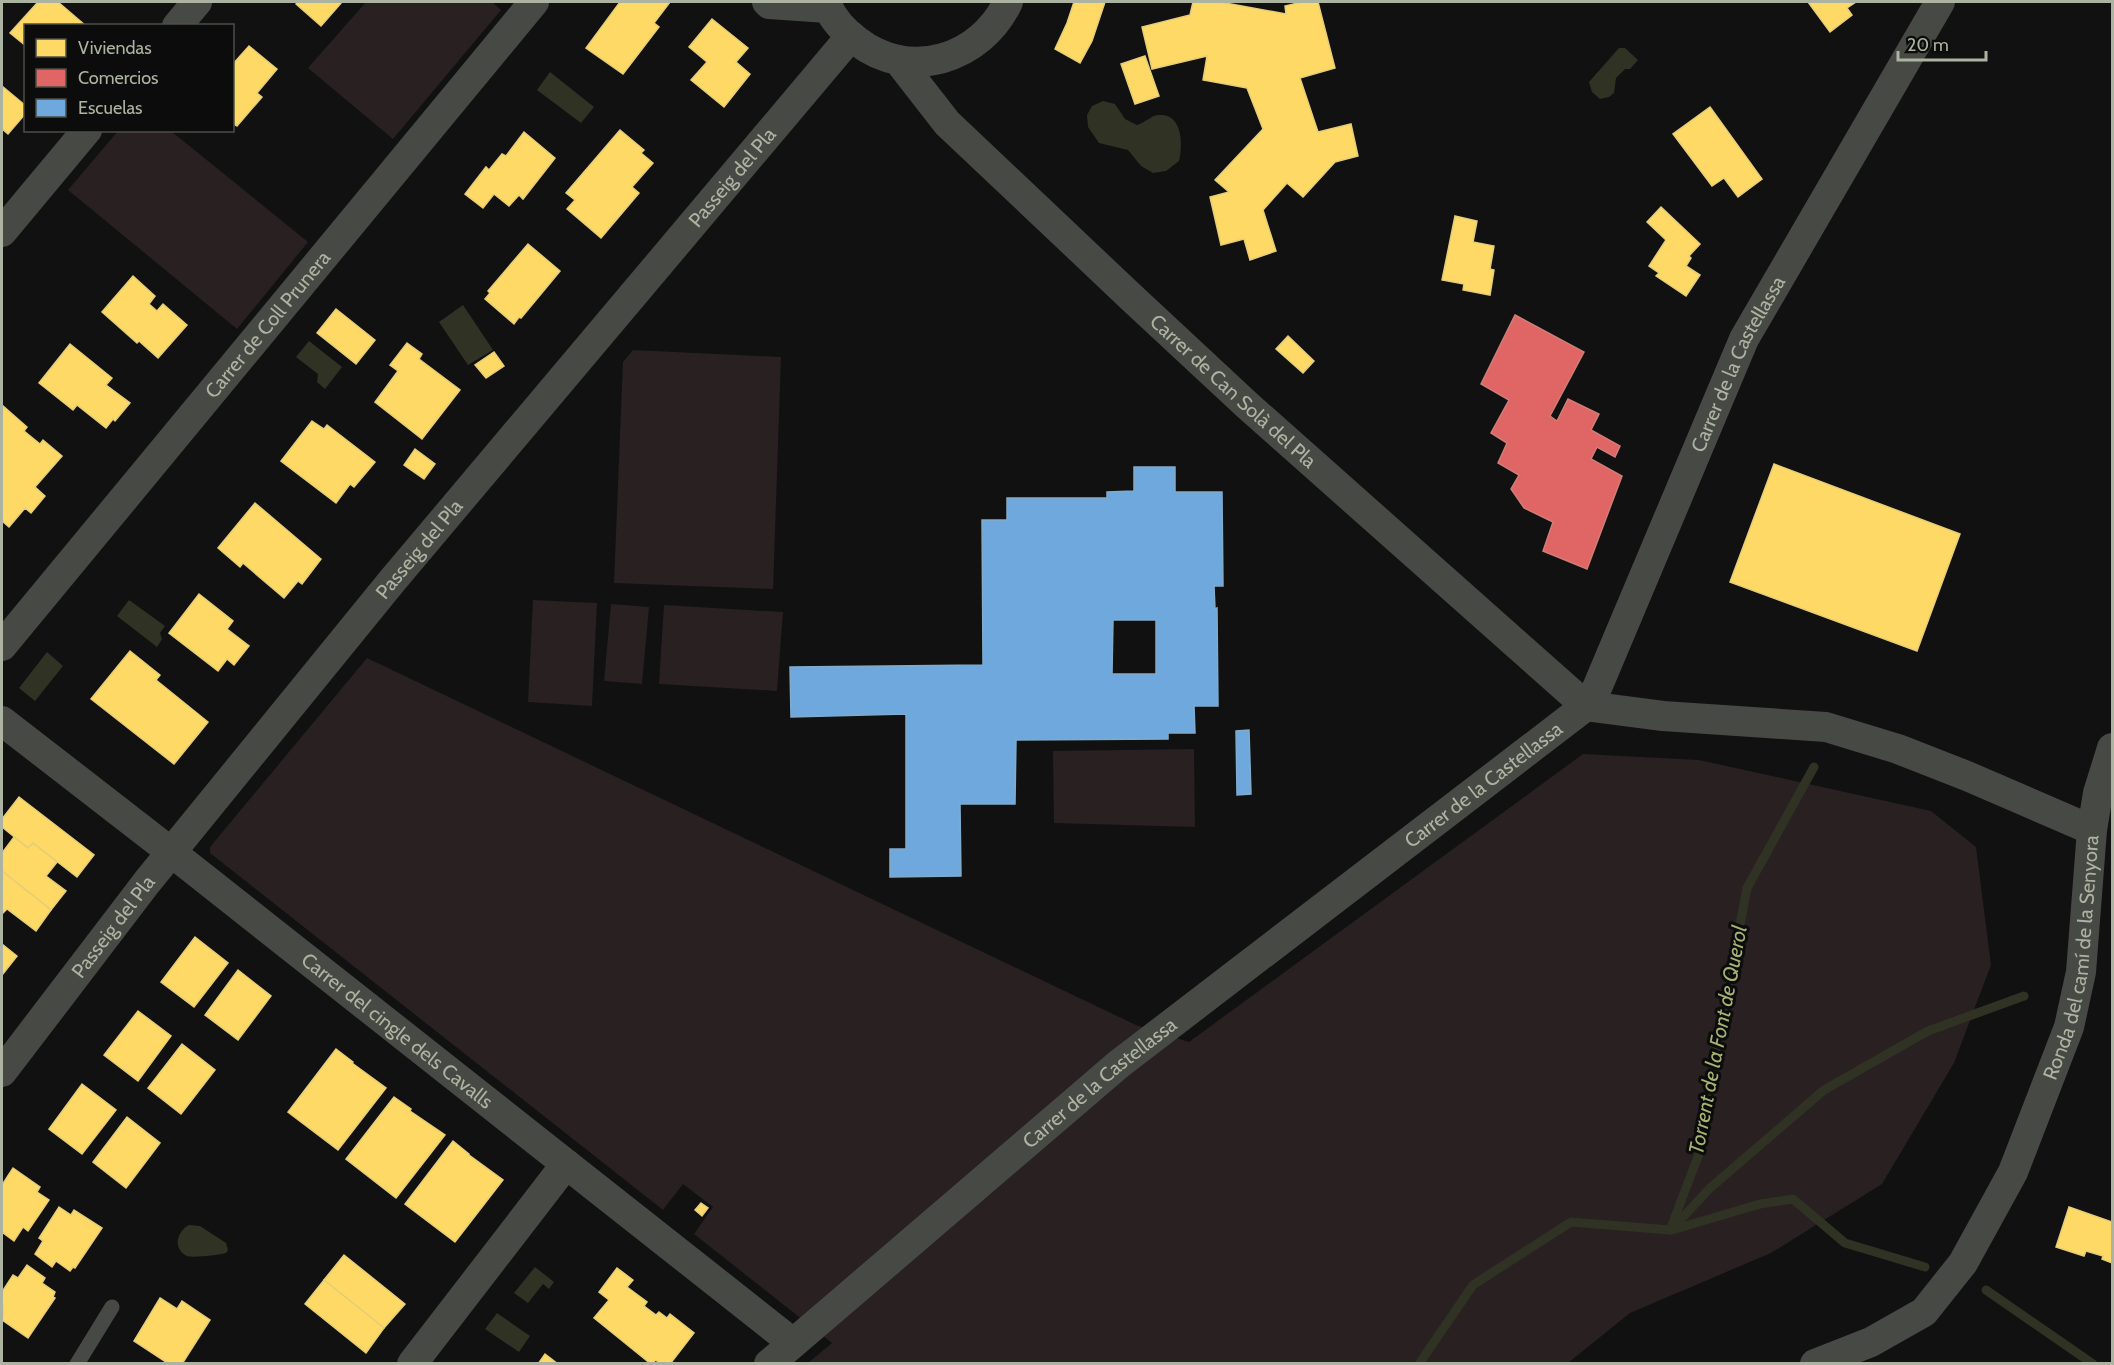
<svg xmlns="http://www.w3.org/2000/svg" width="2114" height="1365" font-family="Cabin,sans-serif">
<rect width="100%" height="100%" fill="#101110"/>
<g fill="#282021">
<path d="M 366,2 L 492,2 L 501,10 L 393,139 L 308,68 Z"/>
<path d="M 118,131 L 171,131 L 308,242 L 237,329 L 68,190 Z"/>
<path d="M 633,350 L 781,357 L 773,589 L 614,583 L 623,362 Z"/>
<path d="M 533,600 L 597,603 L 592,706 L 528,702 Z"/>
<path d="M 611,604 L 649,607 L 642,684 L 604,681 Z"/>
<path d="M 664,605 L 783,612 L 777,691 L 659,684 Z"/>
<path d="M 367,658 L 1136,1025 L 1189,1042 L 1583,754 L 1699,760 L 1931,811 L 1976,847 L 1991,965 L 1954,1063 L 1882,1184 L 1771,1253 L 1630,1313 L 1568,1363 L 808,1363 L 832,1343 L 694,1234 L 713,1207 L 683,1184 L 663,1210 L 210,853 L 210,847 Z"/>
<path d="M 1194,749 L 1195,827 L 1054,823 L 1053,751 Z"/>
</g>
<g fill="#303224">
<path d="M 1619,48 L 1625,48 L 1638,60 L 1630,69 L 1625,69 L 1616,78 L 1614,93 L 1609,97 L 1600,99 L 1592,92 L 1589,82 Z"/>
<path d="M 550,72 L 594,107 L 581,123 L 537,90 Z"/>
<path d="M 1103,101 L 1115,104 L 1125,119 L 1137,125 C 1145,123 1151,115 1159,115 C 1183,113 1183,146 1179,161 L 1166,171 L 1153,173 L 1141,166 L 1128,150 L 1099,143 L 1088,127 L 1087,115 L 1092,106 Z"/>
<path d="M 463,305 L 493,350 L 468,365 L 439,322 Z"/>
<path d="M 309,341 L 342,367 L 325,389 L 317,382 L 318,374 L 296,357 Z"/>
<path d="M 129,600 L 165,626 L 160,633 L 162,639 L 157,647 L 117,616 Z"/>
<path d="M 47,652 L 63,666 L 35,701 L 19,688 Z"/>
<path d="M 189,1225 L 200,1226 L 226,1243 L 228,1250 L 226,1253 C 220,1255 192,1258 187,1256 C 172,1249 177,1231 189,1225 Z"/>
<path d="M 535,1267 L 554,1282 L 549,1289 L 543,1284 L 528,1303 L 514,1293 Z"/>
<path d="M 497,1313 L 530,1336 L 519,1352 L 485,1329 Z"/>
</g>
<g fill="#ffd966" stroke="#e6ce77" stroke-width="1.5">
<path d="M 38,2 L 58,2 L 86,26 L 26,26 L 26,46 L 10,33 Z"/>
<path d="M 298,2 L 342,2 L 321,26 L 296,4 Z"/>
<path d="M 620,2 L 670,2 L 654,23 L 659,27 L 623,74 L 586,48 Z"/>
<path d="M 1074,2 L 1105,2 L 1092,41 L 1080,63 L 1055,49 L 1067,23 Z"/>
<path d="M 1193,2 L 1220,2 L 1286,14 L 1285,6 L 1302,2 L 1318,2 L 1335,68 L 1300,78 L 1318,132 L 1351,124 L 1358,156 L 1335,162 L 1303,197 L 1287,183 L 1263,210 L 1276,251 L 1250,260 L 1244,239 L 1221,245 L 1210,197 L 1229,192 L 1215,180 L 1263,129 L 1247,88 L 1203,80 L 1207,56 L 1152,69 L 1142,27 L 1190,15 Z"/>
<path d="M 1808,2 L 1856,2 L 1847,8 L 1852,15 L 1830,32 Z"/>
<path d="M 712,19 L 748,48 L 736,62 L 750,74 L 724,107 L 691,80 L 707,62 L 689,47 Z"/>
<path d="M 249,46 L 277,69 L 257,93 L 262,97 L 237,126 L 232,123 L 232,65 Z"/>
<path d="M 1145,56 L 1159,96 L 1135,104 L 1121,64 Z"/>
<path d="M 2,86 L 26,106 L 26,113 L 8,134 L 2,129 Z"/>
<path d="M 1710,107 L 1762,179 L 1738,197 L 1724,178 L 1712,186 L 1673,134 Z"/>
<path d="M 620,130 L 644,150 L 641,153 L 653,163 L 632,187 L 639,193 L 601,238 L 567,209 L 575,200 L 566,193 Z"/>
<path d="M 524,132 L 555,158 L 523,199 L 519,195 L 509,206 L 494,194 L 483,208 L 465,194 L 486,167 L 489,170 L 502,154 L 506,156 Z"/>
<path d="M 1661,207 L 1700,244 L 1689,256 L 1691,258 L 1686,266 L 1700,275 L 1686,296 L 1656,276 L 1659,273 L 1649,266 L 1666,240 L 1647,222 Z"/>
<path d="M 1455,216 L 1477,221 L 1473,242 L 1494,246 L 1490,269 L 1494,270 L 1490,295 L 1463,290 L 1464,284 L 1442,280 Z"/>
<path d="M 528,244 L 560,271 L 521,318 L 519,317 L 514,324 L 485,299 L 490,293 L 488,291 Z"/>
<path d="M 133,276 L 155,296 L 149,304 L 157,311 L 163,304 L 187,325 L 158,358 L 139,341 L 137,343 L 102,312 Z"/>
<path d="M 336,309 L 375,340 L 356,364 L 317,333 Z"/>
<path d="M 1288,336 L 1314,361 L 1303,373 L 1276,349 Z"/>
<path d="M 407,343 L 422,354 L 419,359 L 460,390 L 422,439 L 375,402 L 398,371 L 390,365 Z"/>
<path d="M 70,344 L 112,378 L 106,385 L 130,403 L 115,421 L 113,419 L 106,428 L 77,405 L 73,410 L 39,383 Z"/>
<path d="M 494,352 L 504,366 L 486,378 L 475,365 Z"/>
<path d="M 2,405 L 27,427 L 24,431 L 40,444 L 43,440 L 62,456 L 35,487 L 45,496 L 31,513 L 25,508 L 9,527 L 2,521 Z"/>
<path d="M 312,421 L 324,429 L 327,425 L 375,462 L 354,487 L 350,484 L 336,503 L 281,461 Z"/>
<path d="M 415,449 L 435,464 L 424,479 L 404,465 Z"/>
<path d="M 1774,464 L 1960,534 L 1917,651 L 1730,582 Z"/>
<path d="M 255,503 L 321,559 L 302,584 L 298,581 L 284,598 L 243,563 L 240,567 L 218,548 Z"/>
<path d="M 199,594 L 233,621 L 227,629 L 249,646 L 234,665 L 227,659 L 218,671 L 169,633 Z"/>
<path d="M 130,651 L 160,675 L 156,680 L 208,722 L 174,764 L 91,699 Z"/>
<path d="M 19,797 L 94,855 L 77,877 L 33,843 L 28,848 L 2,827 L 2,819 Z"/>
<path d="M 14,837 L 28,848 L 33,843 L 57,862 L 46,876 L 66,891 L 51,910 L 2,871 L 2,853 Z"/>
<path d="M 2,871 L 51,910 L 36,931 L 7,909 L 2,914 Z"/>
<path d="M 195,937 L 228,963 L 194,1007 L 161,982 Z"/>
<path d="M 2,944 L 17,956 L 2,975 Z"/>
<path d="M 238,970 L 271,996 L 238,1040 L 205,1015 Z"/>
<path d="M 138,1011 L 171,1036 L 138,1081 L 104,1055 Z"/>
<path d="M 182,1044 L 215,1070 L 181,1114 L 148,1088 Z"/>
<path d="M 336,1049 L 353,1062 L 352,1063 L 386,1088 L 338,1150 L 288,1112 Z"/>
<path d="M 82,1084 L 116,1110 L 82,1154 L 49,1129 Z"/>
<path d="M 394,1097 L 411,1109 L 410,1111 L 445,1135 L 396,1198 L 346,1159 Z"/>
<path d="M 127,1117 L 160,1143 L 126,1188 L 93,1162 Z"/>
<path d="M 453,1141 L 469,1154 L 469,1155 L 503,1180 L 455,1242 L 405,1204 Z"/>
<path d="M 13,1168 L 40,1187 L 37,1192 L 49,1200 L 28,1231 L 23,1227 L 14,1241 L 2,1232 L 2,1185 Z"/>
<path d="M 701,1203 L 708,1208 L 702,1216 L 695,1210 Z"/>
<path d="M 59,1207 L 71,1215 L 74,1210 L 102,1228 L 75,1268 L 73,1267 L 70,1271 L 56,1261 L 52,1267 L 35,1254 L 43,1241 L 39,1238 Z"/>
<path d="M 2069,1207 L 2112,1222 L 2112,1263 L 2102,1259 L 2103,1256 L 2086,1251 L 2084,1256 L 2056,1247 Z"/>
<path d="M 344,1255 L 405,1304 L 384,1328 L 324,1280 Z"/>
<path d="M 27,1265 L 45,1278 L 42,1283 L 55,1292 L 53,1297 L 55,1298 L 28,1338 L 2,1320 L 3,1314 L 2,1292 L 13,1275 L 18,1278 Z"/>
<path d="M 617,1268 L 633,1280 L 627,1287 L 647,1302 L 644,1306 L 656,1315 L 659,1312 L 667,1318 L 670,1314 L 694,1333 L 670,1364 L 660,1364 L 656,1360 L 651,1364 L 594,1318 L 609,1300 L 599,1292 Z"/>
<path d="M 324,1280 L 384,1328 L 366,1353 L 305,1304 Z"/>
<path d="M 160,1298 L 177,1309 L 182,1301 L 210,1320 L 182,1364 L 169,1364 L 134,1341 Z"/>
<path d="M 545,1354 L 558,1364 L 538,1364 Z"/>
</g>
<path fill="#e06666" stroke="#d07d77" stroke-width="1.5" d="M 1515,315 L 1584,352 L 1550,416 L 1557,421 L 1568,399 L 1599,414 L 1591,430 L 1620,446 L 1615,457 L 1597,447 L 1591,459 L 1622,476 L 1587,569 L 1543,551 L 1553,522 L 1524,508 L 1511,489 L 1519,475 L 1498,463 L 1507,443 L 1491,433 L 1509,400 L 1481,384 Z"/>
<g fill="#6fa8dc" stroke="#81abca" stroke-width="1.5" fill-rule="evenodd">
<path d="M 1134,467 L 1175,467 L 1175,492 L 1222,492 L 1223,586 L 1214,586 L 1215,609 L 1217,608 L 1218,706 L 1194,706 L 1195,733 L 1168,733 L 1168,739 L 1016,740 L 1015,804 L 960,804 L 961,876 L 890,877 L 890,849 L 906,849 L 906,714 L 791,717 L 790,667 L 983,665 L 982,520 L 1007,520 L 1007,498 L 1107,498 L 1107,492 L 1134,491 ZM 1113,620 L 1156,620 L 1156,674 L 1112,674 Z"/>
<path d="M 1249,730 L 1251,794 L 1237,795 L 1236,731 Z"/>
</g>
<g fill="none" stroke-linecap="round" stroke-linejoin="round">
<g stroke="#303224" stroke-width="9">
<path d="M 1675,1226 L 1709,1189 L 1824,1090 L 1928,1031 L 2024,996"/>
<path d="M 1672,1230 L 1760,1204 L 1793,1199 L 1845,1243 L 1925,1267"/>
<path d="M 1986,1290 L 2093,1364"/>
<path d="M 1419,1364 L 1473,1285 L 1571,1222 L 1670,1230 L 1699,1154 L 1710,1104 L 1718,1041 L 1747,888 L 1814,767"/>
</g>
<path stroke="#474945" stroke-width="15" d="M 77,1364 L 112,1307"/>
<g stroke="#474945" stroke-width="30">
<path d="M 767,2 L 769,4 L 828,8"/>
<path d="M 826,2 C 831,17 844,31 857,41 C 910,82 981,59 1008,2"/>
<path d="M 177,26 L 197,2"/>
<path id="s1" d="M 898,60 L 947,123 L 1132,298 L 1247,405 L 1586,706 L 1663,716 L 1826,727 L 1898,749 L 1967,776 L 2092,830"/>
<path d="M 2,232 L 87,130"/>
<path id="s2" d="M 2,646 L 534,2"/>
<path id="s3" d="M 2,721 L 171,852 L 793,1343"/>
<path id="s4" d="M 2,1072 L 147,882 L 392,581 L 851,36"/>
<path d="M 412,1364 L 566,1164"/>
<path id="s5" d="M 769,1364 L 1119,1064 L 1586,706 L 1597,688 L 1744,339 L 1940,2"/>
<path id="s6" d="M 1815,1364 L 1871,1342 L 1924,1312 L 1963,1263 L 2013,1172 L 2069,1027 L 2081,972 L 2092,830 L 2098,793 L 2112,748"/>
</g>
</g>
<g text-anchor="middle" stroke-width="6" stroke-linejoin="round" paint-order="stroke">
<g font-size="20" fill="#acb3a0" stroke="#0b0c0b">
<text dy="7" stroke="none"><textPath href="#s4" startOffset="1155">Passeig del Pla</textPath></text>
<text dy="7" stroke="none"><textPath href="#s2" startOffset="417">Carrer de Coll Prunera</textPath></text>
<text dy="7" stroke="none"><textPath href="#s5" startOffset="1424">Carrer de la Castellassa</textPath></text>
<text dy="7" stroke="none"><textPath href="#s1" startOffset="472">Carrer de Can Solà del Pla</textPath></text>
<text dy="7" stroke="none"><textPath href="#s4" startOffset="669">Passeig del Pla</textPath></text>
<text dy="7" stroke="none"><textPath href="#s5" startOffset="920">Carrer de la Castellassa</textPath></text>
<text dy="7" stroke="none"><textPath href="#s4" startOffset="183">Passeig del Pla</textPath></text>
<text dy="7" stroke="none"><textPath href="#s6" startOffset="512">Ronda del camí de la Senyora</textPath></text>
<text dy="7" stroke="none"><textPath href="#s3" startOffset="502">Carrer del cingle dels Cavalls</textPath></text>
<text dy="7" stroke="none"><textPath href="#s5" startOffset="434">Carrer de la Castellassa</textPath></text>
</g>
<g font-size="21" font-style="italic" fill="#a7b174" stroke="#0b0c0b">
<text transform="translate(1718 1040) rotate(-79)" y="7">Torrent de la Font de Querol</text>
</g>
</g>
<rect width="2114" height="1365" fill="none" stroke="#acb3a0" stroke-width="6"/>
<rect x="24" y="24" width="210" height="108" fill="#0b0c0b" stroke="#4b4f47" stroke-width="1.5"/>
<rect x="36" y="39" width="30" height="18" fill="#ffd966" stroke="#4b4f47" stroke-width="1.5"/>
<text x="78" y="54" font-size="18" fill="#acb3a0">Viviendas</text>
<rect x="36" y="69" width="30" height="18" fill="#e06666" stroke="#4b4f47" stroke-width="1.5"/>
<text x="78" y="84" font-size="18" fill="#acb3a0">Comercios</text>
<rect x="36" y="99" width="30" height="18" fill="#6fa8dc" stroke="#4b4f47" stroke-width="1.5"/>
<text x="78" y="114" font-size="18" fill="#acb3a0">Escuelas</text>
<path d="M1898 51v9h88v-9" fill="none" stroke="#acb3a0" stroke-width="3"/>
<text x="1907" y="51" font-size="18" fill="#acb3a0" stroke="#0b0c0b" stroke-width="4.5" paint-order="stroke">20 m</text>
</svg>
